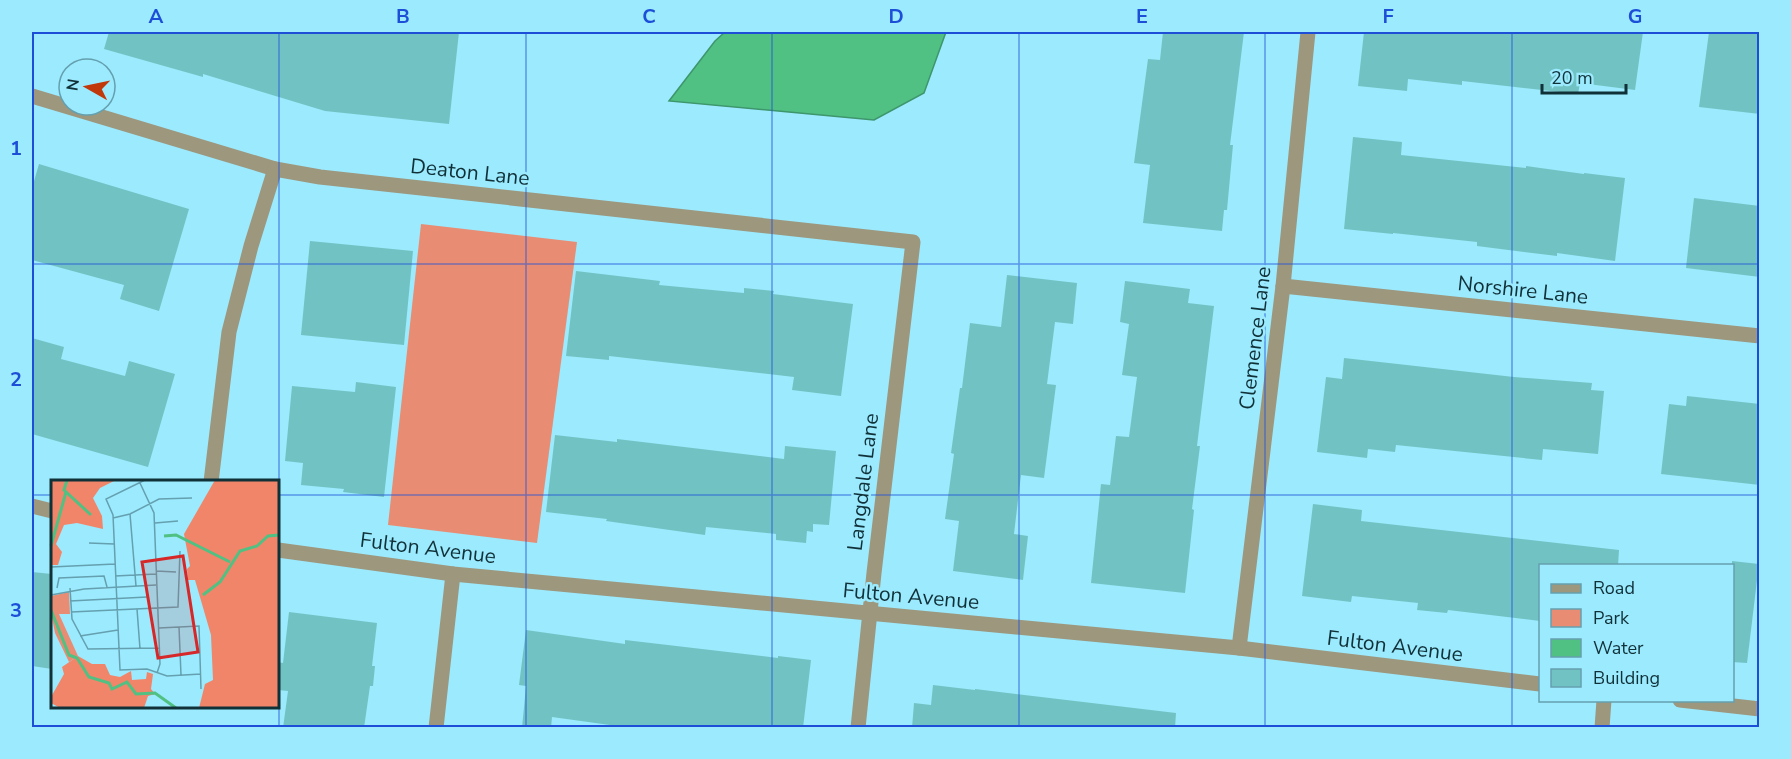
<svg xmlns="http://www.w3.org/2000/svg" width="1791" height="759" font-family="'Nunito Sans',sans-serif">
<rect width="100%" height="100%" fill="#9ceafe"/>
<path fill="#e88d74" d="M 421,224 L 577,242 L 537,543 L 388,525 Z"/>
<path fill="#50c182" stroke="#3d966c" stroke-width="1.5" d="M 725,32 L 946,32 L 924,93 L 874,120 L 669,101 L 715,41 Z"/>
<g fill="#71c3c3">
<path d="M 109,32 L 459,32 L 449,124 L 325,111 L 203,74 L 203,77 L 104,49 Z"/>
<path d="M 1163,32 L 1244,32 L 1230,145 L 1233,145 L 1227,210 L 1224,210 L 1222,231 L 1143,223 L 1150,165 L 1134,163 L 1148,59 L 1160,60 Z"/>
<path d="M 1364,32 L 1643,32 L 1635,90 L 1580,83 L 1578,94 L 1462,81 L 1462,85 L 1408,79 L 1407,91 L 1358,86 Z"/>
<path d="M 1709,32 L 1760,32 L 1760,114 L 1699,107 Z"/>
<path d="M 1353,137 L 1402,142 L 1401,155 L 1526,168 L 1526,166 L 1584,174 L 1584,173 L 1625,178 L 1615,261 L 1557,253 L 1557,256 L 1477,246 L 1477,242 L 1393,233 L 1393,234 L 1344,229 Z"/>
<path d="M 39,164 L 189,209 L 159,311 L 120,299 L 124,285 L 32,260 L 32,188 Z"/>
<path d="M 1694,198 L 1760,206 L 1760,277 L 1686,268 Z"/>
<path d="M 310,241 L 413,251 L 404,345 L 301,335 Z"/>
<path d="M 576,271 L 660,281 L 659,285 L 744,293 L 744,288 L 774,291 L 773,294 L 853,304 L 841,396 L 792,390 L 794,377 L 609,356 L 609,360 L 566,356 Z"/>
<path d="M 1007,275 L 1077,283 L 1073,324 L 1055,322 L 1047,384 L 1056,385 L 1044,478 L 1021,475 L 1014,534 L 1028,536 L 1023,580 L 953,571 L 959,521 L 945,519 L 954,454 L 951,453 L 960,388 L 962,388 L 970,323 L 1001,327 Z"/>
<path d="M 1125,281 L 1190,289 L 1188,303 L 1214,306 L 1197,446 L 1200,446 L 1192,509 L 1194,510 L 1185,593 L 1091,583 L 1101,484 L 1110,485 L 1116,436 L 1129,437 L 1137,377 L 1122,375 L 1129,324 L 1120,322 Z"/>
<path d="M 32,338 L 64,347 L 61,359 L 125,376 L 129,361 L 175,374 L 148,467 L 32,434 Z"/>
<path d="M 1344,358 L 1514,377 L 1592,383 L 1591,390 L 1604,391 L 1598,454 L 1543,449 L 1542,460 L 1396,445 L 1395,452 L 1368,449 L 1367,458 L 1317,452 L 1326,377 L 1342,379 Z"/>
<path d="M 356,382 L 396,387 L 384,497 L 343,492 L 344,489 L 301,485 L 303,463 L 285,461 L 292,386 L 355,392 Z"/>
<path d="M 1687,396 L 1760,404 L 1760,485 L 1661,474 L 1669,404 L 1686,406 Z"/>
<path d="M 555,435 L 617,442 L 617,439 L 784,459 L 785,446 L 836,451 L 829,525 L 813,524 L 813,532 L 807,531 L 806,543 L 776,540 L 776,534 L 706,527 L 705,535 L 606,521 L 607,519 L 546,512 Z"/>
<path d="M 1313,504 L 1362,510 L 1361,521 L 1619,550 L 1618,566 L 1540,566 L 1540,621 L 1448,610 L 1447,613 L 1417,610 L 1418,603 L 1352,596 L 1351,602 L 1302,596 Z"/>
<path d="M 1732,561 L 1759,564 L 1747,663 L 1732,662 Z"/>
<path d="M 32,572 L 52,574 L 52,669 L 32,666 Z"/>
<path d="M 289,612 L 377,623 L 372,666 L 375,666 L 373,686 L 370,686 L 364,728 L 283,728 L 288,691 L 278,690 L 278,662 L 283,663 Z"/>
<path d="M 526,630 L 625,644 L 625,640 L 778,658 L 778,656 L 811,660 L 803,728 L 616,728 L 617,726 L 552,717 L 551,728 L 522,728 L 526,686 L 519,685 Z"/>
<path d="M 933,685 L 975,690 L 975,689 L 1176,713 L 1175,728 L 912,728 L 914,703 L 931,705 Z"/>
</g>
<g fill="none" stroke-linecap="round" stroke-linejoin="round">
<g stroke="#9d977e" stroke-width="15">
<path d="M 32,96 L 275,169 L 320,177 L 913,242 L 874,573 L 858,728"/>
<path d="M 1283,286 L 1760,336"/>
<path d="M 211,482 L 229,332 L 251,246 L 275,169"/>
<path d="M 32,506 L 52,511"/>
<path d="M 278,550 L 453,574 L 1239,648 L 1540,684"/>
<path d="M 1239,648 L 1283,286 L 1308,32"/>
<path d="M 1680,700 L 1760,709"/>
<path d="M 436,728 L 453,574"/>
<path d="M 1602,728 L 1604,700"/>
</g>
</g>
<path fill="none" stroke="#1d4ed8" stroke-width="1.5" stroke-opacity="0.55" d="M 279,32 L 279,728M 526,32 L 526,728M 772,32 L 772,728M 1019,32 L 1019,728M 1265,32 L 1265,728M 1512,32 L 1512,728M 32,264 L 1760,264M 32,495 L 52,495M 278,495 L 1760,495"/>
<g text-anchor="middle" stroke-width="5" stroke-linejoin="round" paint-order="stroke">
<g font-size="21" fill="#113139" stroke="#9ceafe">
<text transform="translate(470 172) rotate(6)" y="7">Deaton Lane</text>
<text transform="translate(1523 290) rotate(6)" y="7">Norshire Lane</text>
<text transform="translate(1255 338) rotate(-83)" y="7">Clemence Lane</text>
<text transform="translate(863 482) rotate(-83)" y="7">Langdale Lane</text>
<text transform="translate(428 548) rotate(7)" y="7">Fulton Avenue</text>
<text transform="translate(911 596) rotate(5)" y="7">Fulton Avenue</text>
<text transform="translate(1395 646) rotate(7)" y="7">Fulton Avenue</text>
</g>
</g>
<g transform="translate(51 480)">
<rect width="228" height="228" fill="#9ceafe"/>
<path d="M 18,112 L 19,134 L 8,134 L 27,176 L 18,182 L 4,153 L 0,133 L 0,116 Z" fill="#e88d74"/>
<path d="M 0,0 L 65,0 L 49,8 L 42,18 L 51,36 L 52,49 L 26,43 L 13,45 L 5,64 L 11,72 L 7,85 L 0,85 ZM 164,0 L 228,0 L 228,228 L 148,228 L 154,204 L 162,200 L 160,155 L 144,100 L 137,100 L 136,89 L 139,86 L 133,54 ZM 27,176 L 41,184 L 54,184 L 59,195 L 69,197 L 80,191 L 81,200 L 95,199 L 96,192 L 102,194 L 100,209 L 104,214 L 97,216 L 93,228 L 9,228 L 0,223 L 0,217 L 13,194 L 11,187 Z" fill="#f18569"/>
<path fill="none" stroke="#50c182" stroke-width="3" d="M 16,0 L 13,10 L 40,35M 113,56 L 125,55 L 179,82M 0,66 L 15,12M 152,115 L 169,102 L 189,71 L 206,66 L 217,56 L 228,55M 0,130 L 18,175 L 26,178 L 38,197 L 58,203 L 61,209 L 76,202 L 85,214 L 104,213 L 125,228"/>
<path fill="none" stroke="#64a0af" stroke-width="1.5" d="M 94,0 L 55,19 L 62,35 L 69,190 L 96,189 L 116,196 L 150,194M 89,3 L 103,33 L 109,184 L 106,193M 79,34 L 85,106M 62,38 L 79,34 L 108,19 L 141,18M 104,43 L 127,41M 38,63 L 63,64M 0,87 L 64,84M 105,91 L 125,92M 64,96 L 105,94M 6,108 L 8,98 L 53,96 L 56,107M 19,108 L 21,139 L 37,169 L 109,168M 0,115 L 33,109 L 105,105M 19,121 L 96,117M 86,129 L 89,169M 20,132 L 127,127 L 129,71M 128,147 L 130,195M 108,148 L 148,146 L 150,209M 29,156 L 67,150"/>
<path fill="#d62828" fill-opacity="0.15" stroke="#d62828" stroke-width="3" d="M 132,76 L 147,172 L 107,178 L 91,82 Z"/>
<rect width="228" height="228" fill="none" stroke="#113139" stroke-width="3"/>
</g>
<rect width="1791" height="759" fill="none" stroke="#9ceafe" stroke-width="66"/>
<rect x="1539" y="564" width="195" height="138" fill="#9ceafe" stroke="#64a0af" stroke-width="1.5"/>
<rect x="1551" y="584" width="30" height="9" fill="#9d977e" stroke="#64a0af" stroke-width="1.5"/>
<text x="1593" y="594" font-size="18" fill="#113139">Road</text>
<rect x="1551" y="609" width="30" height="18" fill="#e88d74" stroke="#64a0af" stroke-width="1.5"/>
<text x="1593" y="624" font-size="18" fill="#113139">Park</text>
<rect x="1551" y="639" width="30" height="18" fill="#50c182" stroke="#64a0af" stroke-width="1.5"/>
<text x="1593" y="654" font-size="18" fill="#113139">Water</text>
<rect x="1551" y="669" width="30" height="18" fill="#71c3c3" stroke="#64a0af" stroke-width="1.5"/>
<text x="1593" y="684" font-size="18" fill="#113139">Building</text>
<g transform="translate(87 87) rotate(279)"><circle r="28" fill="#9ceafe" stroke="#64a0af" stroke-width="1.5"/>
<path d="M0-4.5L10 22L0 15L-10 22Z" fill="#c1380b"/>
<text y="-9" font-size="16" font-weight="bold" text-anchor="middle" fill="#113139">N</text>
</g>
<path d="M1542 84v9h84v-9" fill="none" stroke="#113139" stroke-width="3"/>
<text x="1551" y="84" font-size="18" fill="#113139" stroke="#9ceafe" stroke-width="4.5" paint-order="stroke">20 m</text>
<rect x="33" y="33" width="1725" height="693" fill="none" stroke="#1d4ed8" stroke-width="2"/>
<g font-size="20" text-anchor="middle" font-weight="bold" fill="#1d4ed8">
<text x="156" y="23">A</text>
<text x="403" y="23">B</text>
<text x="649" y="23">C</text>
<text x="896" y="23">D</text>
<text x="1142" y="23">E</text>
<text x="1388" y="23">F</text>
<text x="1635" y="23">G</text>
<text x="16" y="155">1</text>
<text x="16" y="386">2</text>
<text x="16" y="617">3</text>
</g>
</svg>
